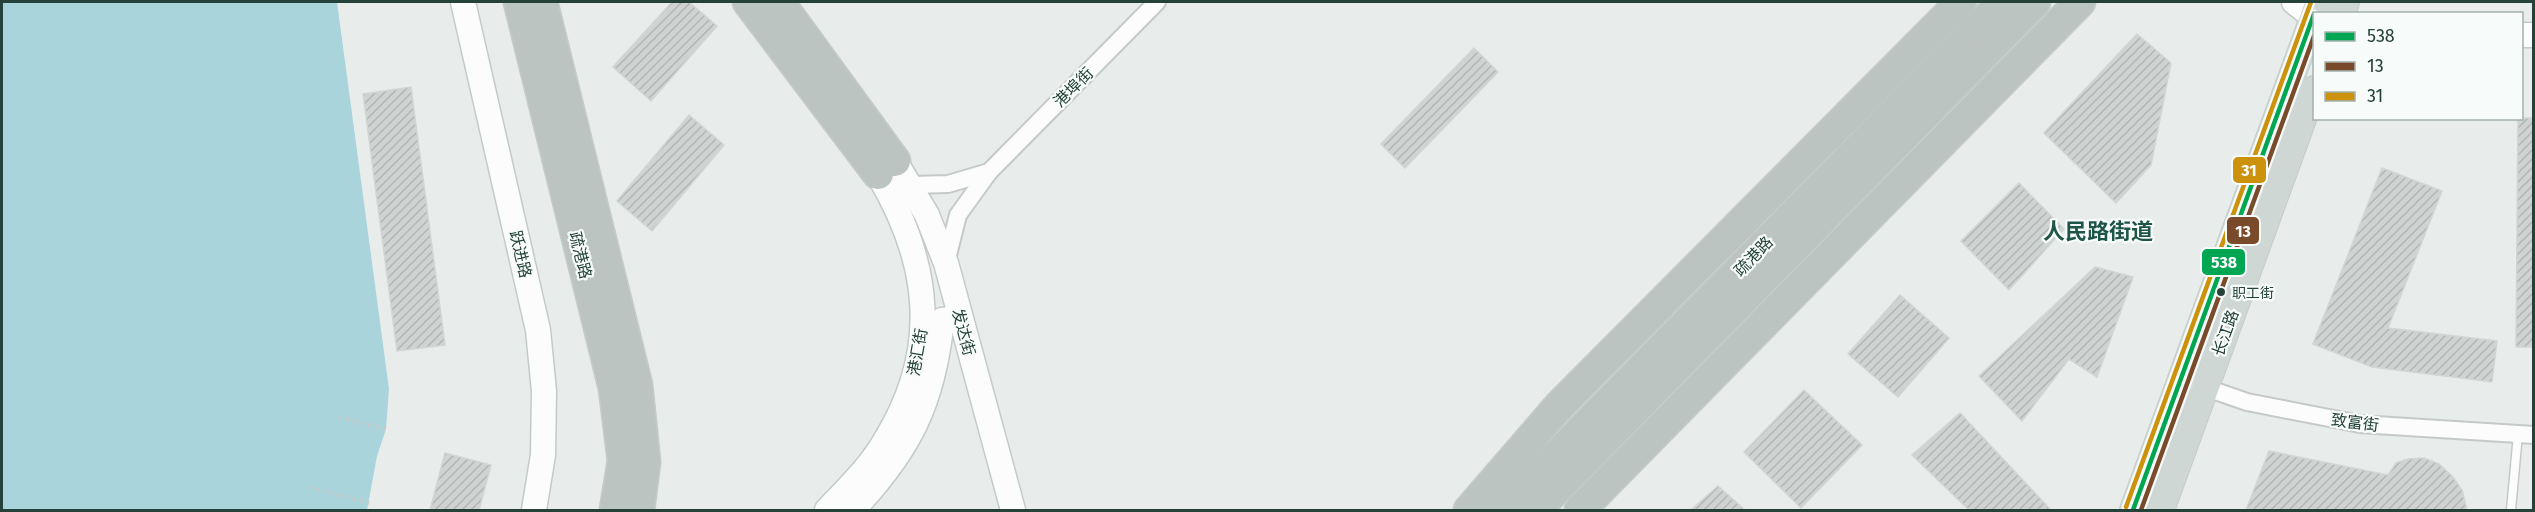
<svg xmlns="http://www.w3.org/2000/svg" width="2535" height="512" font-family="'Fira Sans','Noto Sans SC',sans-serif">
<defs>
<pattern id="building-hatch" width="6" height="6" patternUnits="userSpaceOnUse" patternTransform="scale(1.5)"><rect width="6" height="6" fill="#cfd4d2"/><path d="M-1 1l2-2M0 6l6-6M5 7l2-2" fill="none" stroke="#b2b7b5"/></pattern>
</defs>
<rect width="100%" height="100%" fill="#e8edeb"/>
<path fill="#a9d4db" d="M 2,2 L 337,2 L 389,389 L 386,429 L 377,456 L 367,510 L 2,510 Z"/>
<g fill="url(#building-hatch)" stroke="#d1d6d4" stroke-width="1.5">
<path d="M 672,2 L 689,2 L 717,26 L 651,101 L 613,67 Z"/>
<path d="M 2137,34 L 2171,63 L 2151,165 L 2116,203 L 2044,133 Z"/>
<path d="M 1474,48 L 1498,72 L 1405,168 L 1381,144 Z"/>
<path d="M 411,87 L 445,345 L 397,351 L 363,94 Z"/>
<path d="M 689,115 L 724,145 L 652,231 L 617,201 Z"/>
<path d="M 2518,118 L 2534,118 L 2534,347 L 2516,347 Z"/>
<path d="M 2382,168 L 2442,191 L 2388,328 L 2497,341 L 2492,382 L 2372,367 L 2313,344 Z"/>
<path d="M 2019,183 L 2064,229 L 2009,290 L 1961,241 Z"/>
<path d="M 2095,267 L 2133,277 L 2097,377 L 2069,359 L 2022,421 L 1979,376 Z"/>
<path d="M 1900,295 L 1949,338 L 1898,397 L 1848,354 Z"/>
<path d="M 1804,390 L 1862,445 L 1801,508 L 1744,452 Z"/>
<path d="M 1960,413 L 2051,510 L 1969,510 L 1912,455 Z"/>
<path d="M 2269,451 L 2388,475 L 2396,463 L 2408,459 L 2424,458 L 2439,464 L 2453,477 L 2462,490 L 2467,510 L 2246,510 Z"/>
<path d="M 445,453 L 491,465 L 479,510 L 430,510 Z"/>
<path d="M 1718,486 L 1745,510 L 1691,510 Z"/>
</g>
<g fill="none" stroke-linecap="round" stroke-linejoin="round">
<g stroke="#c5cac8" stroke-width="11">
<path id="lane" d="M 2511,510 L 2518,434"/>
</g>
<g stroke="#c5cac8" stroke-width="20">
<g id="street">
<path d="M 911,185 L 948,184 L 989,172"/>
<path d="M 946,263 L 958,215 L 989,172 L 1157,2"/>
<path d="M 2198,385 L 2247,402 L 2360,424 L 2534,435"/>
</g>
</g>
<g stroke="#c3cbc8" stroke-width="27">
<g id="secondary">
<path d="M 463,2 L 538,330 L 544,391 L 543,455 L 534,510"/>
<path d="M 2294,2 L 2314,18"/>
<path d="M 2522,35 L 2534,35"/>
<path d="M 895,161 L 927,215 L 946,263 L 1013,510"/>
<path d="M 827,510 C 847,489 870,467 885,441 C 941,350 931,263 878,174"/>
<path d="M 853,510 C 910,449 933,404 942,320 L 960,318"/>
</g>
</g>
<g stroke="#c3ccc9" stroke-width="28">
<g id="primary">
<path d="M 2342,14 L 2346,2"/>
<path d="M 2133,510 L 2319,2"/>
<path d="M 2161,510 L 2314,89"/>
</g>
</g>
<g stroke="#c3ccc9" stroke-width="33">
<g id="highway">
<path d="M 519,2 L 614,388 L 623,461 L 615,510"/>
<path d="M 542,2 L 637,385 L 645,462 L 639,510"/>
<path d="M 748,2 L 878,174"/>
<path d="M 779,2 L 895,161"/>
<path d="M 1469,510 L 1559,406 L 1961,2"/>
<path d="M 1503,510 L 2003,2"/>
<path d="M 1536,510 L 2035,2"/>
<path d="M 1580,510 L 2080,2"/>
</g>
</g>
<g stroke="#c3ccca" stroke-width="4" stroke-dasharray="3 4.5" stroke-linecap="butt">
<path d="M 339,417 L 386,429"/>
<path d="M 309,487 L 369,503"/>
</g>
<use href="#lane" stroke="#fcfcfc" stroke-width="8"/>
<use href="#street" stroke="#fcfcfc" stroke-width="16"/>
<use href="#secondary" stroke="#fcfcfc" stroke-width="24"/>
<use href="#primary" stroke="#cfd7d5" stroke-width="26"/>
<use href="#highway" stroke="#bcc4c2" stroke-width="30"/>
<g stroke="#f7fbf9" stroke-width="9">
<path id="bus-1" d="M 2133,510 L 2314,14"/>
</g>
<g stroke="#f7fbf9" stroke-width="9">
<path id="bus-2" d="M 2141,510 L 2314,36"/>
</g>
<g stroke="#f7fbf9" stroke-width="9">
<path id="bus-3" d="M 2126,507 L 2311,2"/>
</g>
<use href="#bus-1" stroke="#00a651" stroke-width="4.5"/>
<use href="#bus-2" stroke="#7a4b2a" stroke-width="4.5"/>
<use href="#bus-3" stroke="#cd920c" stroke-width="4.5"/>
</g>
<circle fill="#24423a" stroke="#f7fbf9" stroke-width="2" cx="2221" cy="292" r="5"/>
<g text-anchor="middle" stroke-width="4.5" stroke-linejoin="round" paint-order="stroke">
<g font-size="14" fill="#24423a" stroke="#f7fbf9" text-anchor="start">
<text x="2232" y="298">职工街</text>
</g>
<g font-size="16" fill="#24423a" stroke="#f7fbf9">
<text transform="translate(1073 87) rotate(-45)" y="6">港埠街</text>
<text transform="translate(521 254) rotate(77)" y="6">跃进路</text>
<text transform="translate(581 255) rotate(76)" y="6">疏港路</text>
<text transform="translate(1753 256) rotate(-46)" y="6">疏港路</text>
<text transform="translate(964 332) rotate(75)" y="6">发达街</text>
<text transform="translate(2225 333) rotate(-70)" y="6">长江路</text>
<text transform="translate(917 352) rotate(-80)" y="6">港汇街</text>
<text transform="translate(2355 422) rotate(7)" y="6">致富街</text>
</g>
<g font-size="22" font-weight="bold" fill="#1f5548" stroke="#f7fbf9">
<text x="2098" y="239">人民路街道</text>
</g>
</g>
<g stroke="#f7fbf9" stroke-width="2">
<rect x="2232" y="156" width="35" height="28" rx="6" fill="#cd920c"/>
<rect x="2226" y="216" width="34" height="29" rx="6" fill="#7a4b2a"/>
<rect x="2201" y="248" width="45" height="28" rx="6" fill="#00a651"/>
</g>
<g font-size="16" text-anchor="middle" font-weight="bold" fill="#fff">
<text x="2249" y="176">31</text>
<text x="2243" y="237">13</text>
<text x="2224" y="268">538</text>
</g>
<rect width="2535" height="512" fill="none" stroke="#24423a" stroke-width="6"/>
<rect x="2313" y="12" width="210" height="108" fill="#f7fbf9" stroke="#a3b1ad" stroke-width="1.5"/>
<rect x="2325" y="32" width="30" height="9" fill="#00a651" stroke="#a3b1ad" stroke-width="1.5"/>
<text x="2367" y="42" font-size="18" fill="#24423a">538</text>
<rect x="2325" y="62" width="30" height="9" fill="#7a4b2a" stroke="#a3b1ad" stroke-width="1.5"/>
<text x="2367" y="72" font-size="18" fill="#24423a">13</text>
<rect x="2325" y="92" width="30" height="9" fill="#cd920c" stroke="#a3b1ad" stroke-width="1.5"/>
<text x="2367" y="102" font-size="18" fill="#24423a">31</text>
</svg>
